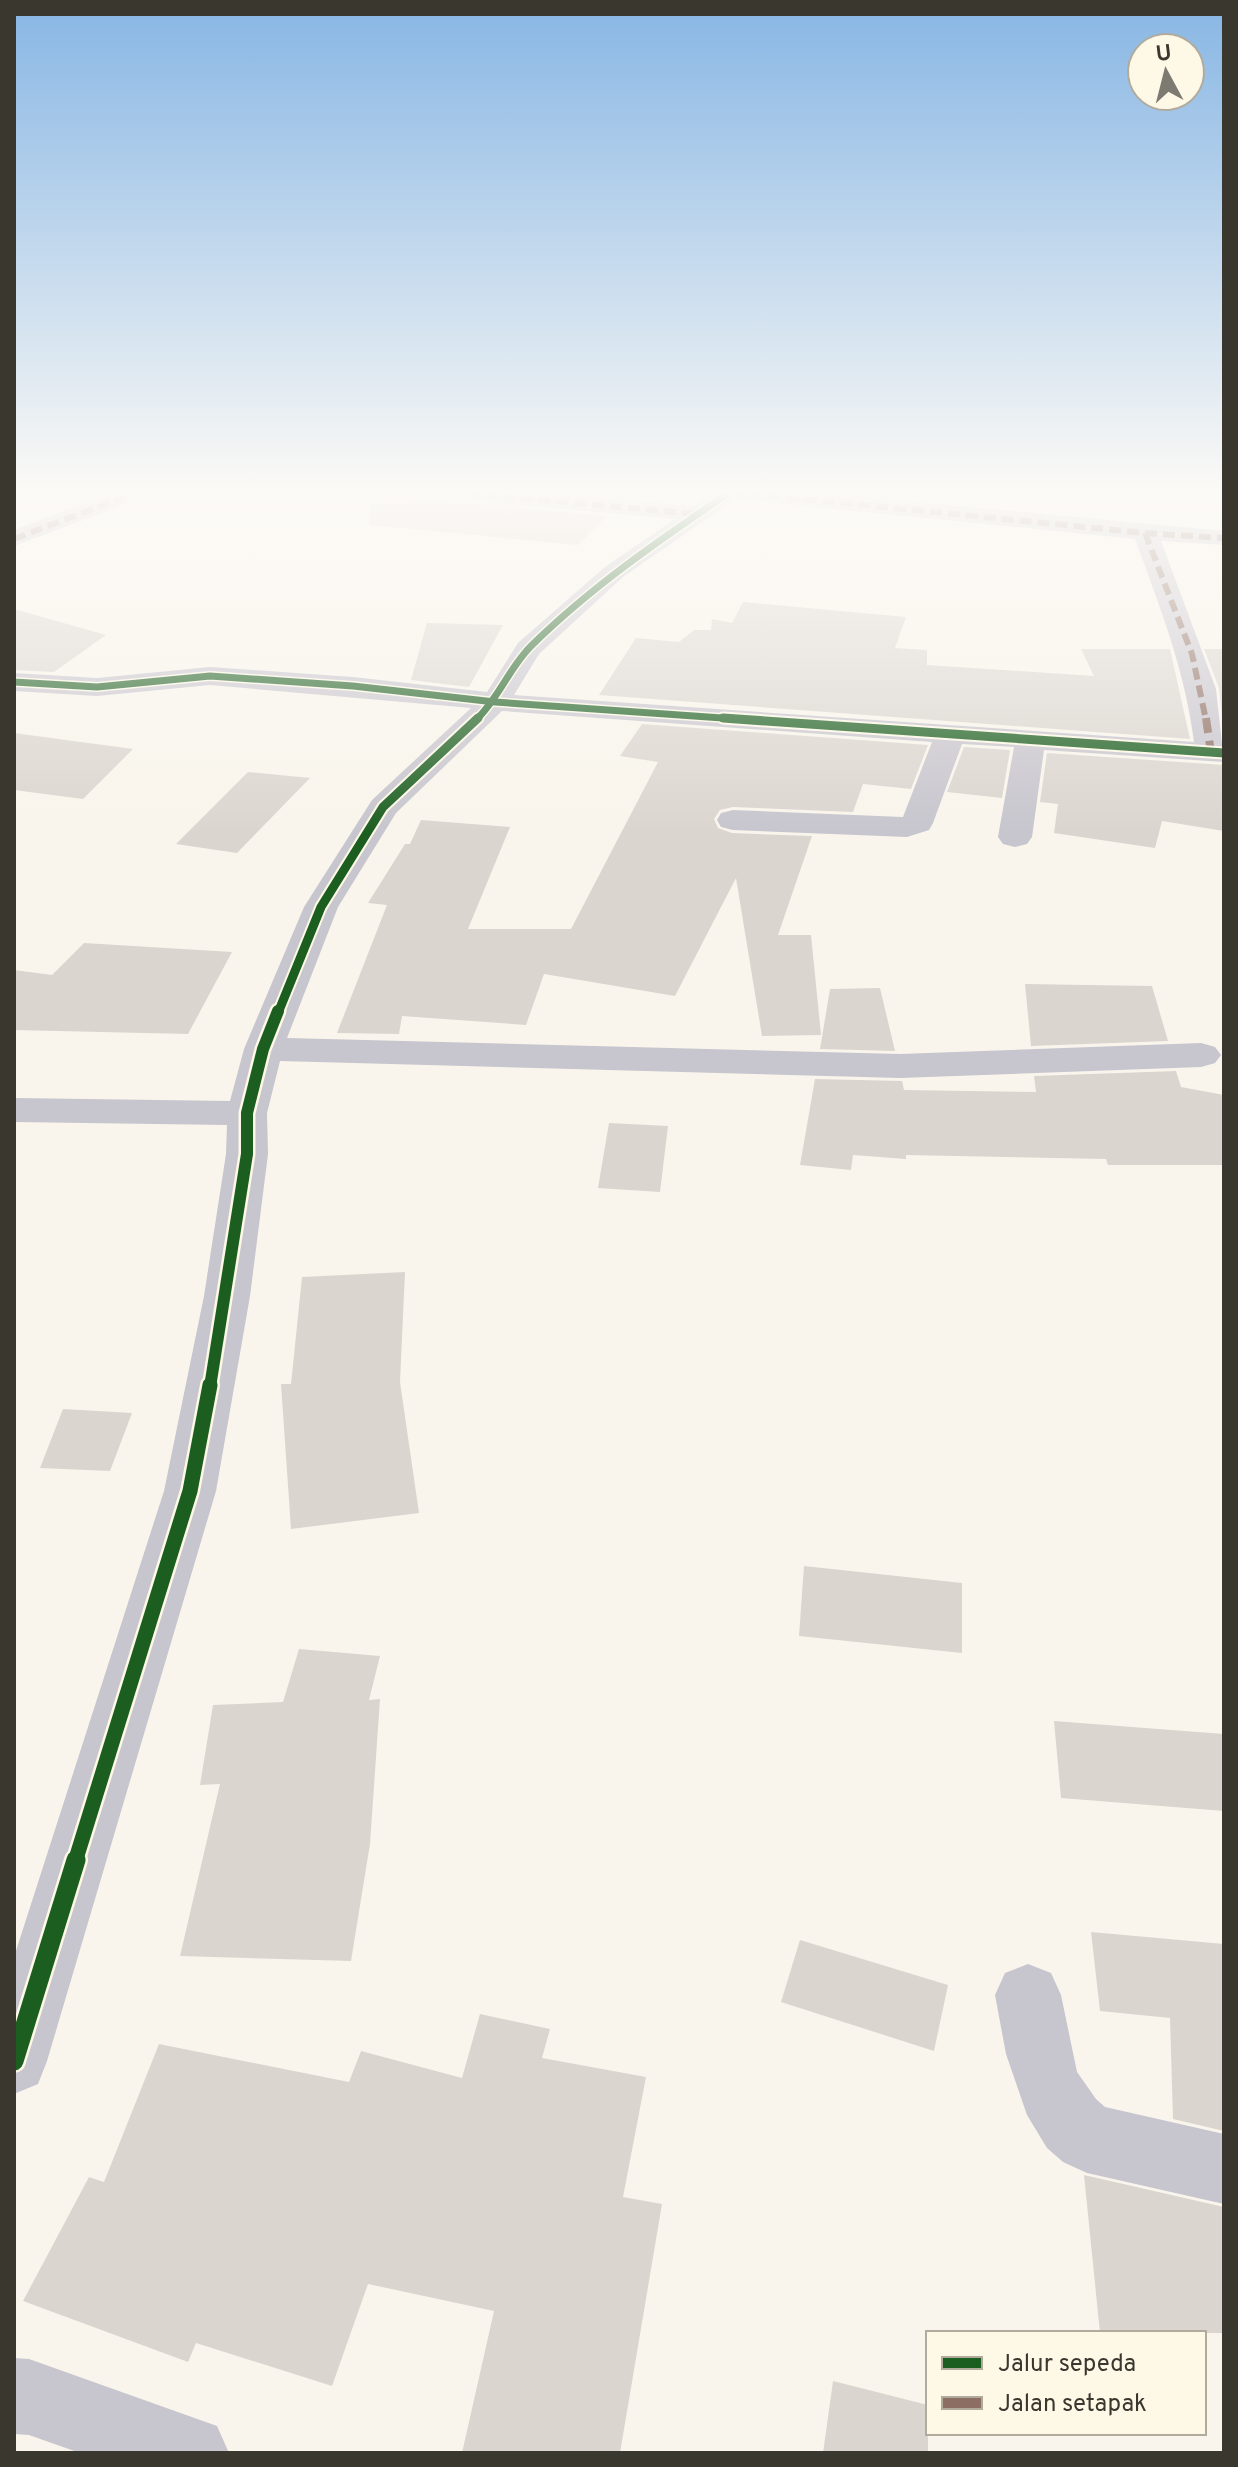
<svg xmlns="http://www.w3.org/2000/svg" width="1238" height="2467" font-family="Overpass,sans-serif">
<rect width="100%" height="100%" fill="#f9f5ec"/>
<g fill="#dbd5cf">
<path d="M 370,488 L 399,488 L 413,498 L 607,516 L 578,545 L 369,525 Z"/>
<path d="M 743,602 L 906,617 L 895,648 L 927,650 L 927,665 L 1094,676 L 1081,649 L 1170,649 L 1190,739 L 599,695 L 636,638 L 679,642 L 694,630 L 711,630 L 712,619 L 732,623 Z"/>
<path d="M 14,609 L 106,635 L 54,672 L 14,670 Z"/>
<path d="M 427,623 L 503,625 L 469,687 L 411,680 Z"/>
<path d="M 1204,649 L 1224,649 L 1224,734 L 1219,688 Z"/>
<path d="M 642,724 L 928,745 L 911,789 L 863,784 L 853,812 L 733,807 L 720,810 L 714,819 L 718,828 L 732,833 L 812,836 L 778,935 L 811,935 L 821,1035 L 762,1036 L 736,878 L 675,996 L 544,974 L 526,1025 L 402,1016 L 399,1034 L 337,1033 L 387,905 L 368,903 L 405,844 L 410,844 L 421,820 L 510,827 L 468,929 L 571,929 L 658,762 L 620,756 Z"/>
<path d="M 14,733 L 133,749 L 83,799 L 14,790 Z"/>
<path d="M 964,747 L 1010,750 L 1002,798 L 947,792 Z"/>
<path d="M 1047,753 L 1224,765 L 1224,831 L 1162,821 L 1155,848 L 1054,833 L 1058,804 L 1040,802 Z"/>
<path d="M 248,772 L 310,778 L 237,853 L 176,844 Z"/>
<path d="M 84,943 L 232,952 L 188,1034 L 14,1030 L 14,970 L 52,975 Z"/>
<path d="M 1025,984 L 1152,986 L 1168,1041 L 1031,1046 Z"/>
<path d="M 880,988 L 895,1051 L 820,1049 L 830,989 Z"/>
<path d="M 1176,1071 L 1181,1087 L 1224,1095 L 1224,1165 L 1108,1165 L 1106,1159 L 906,1155 L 906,1159 L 853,1155 L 851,1170 L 800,1165 L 815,1079 L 902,1081 L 904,1090 L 1036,1092 L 1034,1076 Z"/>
<path d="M 609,1123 L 668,1126 L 660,1192 L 598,1188 Z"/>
<path d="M 405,1272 L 400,1382 L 419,1513 L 291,1529 L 281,1384 L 291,1384 L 302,1277 Z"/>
<path d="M 63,1409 L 132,1413 L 110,1471 L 40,1468 Z"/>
<path d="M 804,1566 L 962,1583 L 962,1653 L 799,1636 Z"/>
<path d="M 299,1649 L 380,1656 L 369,1700 L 380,1699 L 370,1844 L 351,1961 L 180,1956 L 220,1784 L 200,1785 L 213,1705 L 283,1702 Z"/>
<path d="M 1054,1721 L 1224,1734 L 1224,1811 L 1061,1798 Z"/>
<path d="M 1091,1932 L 1224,1944 L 1224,2131 L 1173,2119 L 1170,2018 L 1100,2011 Z"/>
<path d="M 800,1940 L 948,1985 L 934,2051 L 781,2002 Z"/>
<path d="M 480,2014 L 550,2029 L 542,2058 L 646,2077 L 623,2197 L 662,2204 L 620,2453 L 462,2453 L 494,2311 L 368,2284 L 332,2386 L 196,2343 L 188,2362 L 23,2301 L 89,2177 L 104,2182 L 159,2044 L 349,2082 L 361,2051 L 462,2078 Z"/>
<path d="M 1084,2175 L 1224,2207 L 1224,2333 L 1100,2333 Z"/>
<path d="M 833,2381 L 928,2405 L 928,2453 L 823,2453 Z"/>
</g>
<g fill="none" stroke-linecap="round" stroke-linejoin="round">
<g fill="#c7c5cd" fill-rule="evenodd">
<path d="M 124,488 L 158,488 L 155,493 L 14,546 L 14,530 Z"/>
<path d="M 402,488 L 496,488 L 694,506 L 720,488 L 769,488 L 1224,531 L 1224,545 L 1161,541 L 1216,689 L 1224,762 L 1044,750 L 1032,837 L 1027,844 L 1015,847 L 1003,844 L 998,837 L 1014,747 L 962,744 L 933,823 L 929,830 L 907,837 L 733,830 L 721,827 L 717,820 L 721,813 L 733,810 L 903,817 L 932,742 L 502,711 L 396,813 L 338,907 L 287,1038 L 900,1054 L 1201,1043 L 1215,1047 L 1221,1055 L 1215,1063 L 1201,1067 L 900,1078 L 280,1061 L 267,1113 L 268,1154 L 250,1296 L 216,1491 L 47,2061 L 38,2084 L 14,2094 L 14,1957 L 164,1491 L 204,1296 L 226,1154 L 227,1125 L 14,1122 L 14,1098 L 230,1101 L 244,1049 L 304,907 L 372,800 L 471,708 L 210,685 L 97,696 L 14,691 L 14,673 L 97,678 L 210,667 L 353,677 L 487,692 L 518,643 L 605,567 L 675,519 L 413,495 ZM 735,499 L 1135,539 C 1160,607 1185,670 1194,742 L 514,695 L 539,654 L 623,577 Z"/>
<path d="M 1028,1964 L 1051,1973 L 1061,1995 L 1077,2072 L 1096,2099 L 1105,2107 L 1224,2134 L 1224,2204 L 1087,2173 L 1063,2162 L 1047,2148 L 1027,2115 L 1006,2054 L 995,1995 L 1005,1973 Z"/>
<path d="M 14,2358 L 29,2359 L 217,2426 L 229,2453 L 80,2453 L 29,2435 L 14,2434 Z"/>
</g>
<g stroke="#8d6e63" stroke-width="6" stroke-dasharray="12 6" stroke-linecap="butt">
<path d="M 413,488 L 696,514"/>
<path d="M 733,492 L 1145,533 L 1192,654 L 1206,720"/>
<path d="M 1145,533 L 1224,538"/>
<path d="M 14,539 L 147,488"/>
</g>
<path stroke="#8d6e63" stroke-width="8" stroke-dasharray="15 8" stroke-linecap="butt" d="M 1206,718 L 1211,753"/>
<g stroke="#fef8e7" stroke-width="10">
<g id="cycleway-far4">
<path d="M 14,682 L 97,687 L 210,676 L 353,686 L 495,702 L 751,720"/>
<path d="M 476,720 C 499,698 509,668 531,646 C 593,585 664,537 736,488"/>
</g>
</g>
<g stroke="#fef8e7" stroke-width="13">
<g id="cycleway-far3">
<path d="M 723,718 L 1224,753"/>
<path d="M 278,1013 L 321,907 L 383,807 L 478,718"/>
</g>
</g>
<g stroke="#fef8e7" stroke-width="17">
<path id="cycleway-far2" d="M 210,1387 L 247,1154 L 247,1113 L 263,1049 L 278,1011"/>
</g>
<g stroke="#fef8e7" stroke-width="20">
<path id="cycleway-far1" d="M 75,1862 L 190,1491 L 210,1385"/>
</g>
<g stroke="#fef8e7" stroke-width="24">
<path id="cycleway" d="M 14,2061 L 76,1860"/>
</g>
<use href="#cycleway-far4" stroke="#1b5e20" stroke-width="7"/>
<use href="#cycleway-far3" stroke="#1b5e20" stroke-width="9"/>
<use href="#cycleway-far2" stroke="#1b5e20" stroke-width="12"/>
<use href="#cycleway-far1" stroke="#1b5e20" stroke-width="15"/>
<use href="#cycleway" stroke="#1b5e20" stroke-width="19"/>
</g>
<linearGradient id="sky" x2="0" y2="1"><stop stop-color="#87b6e4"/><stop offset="0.59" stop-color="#fcfaf6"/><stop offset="1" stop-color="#fcfaf6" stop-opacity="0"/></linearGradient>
<rect width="1238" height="834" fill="url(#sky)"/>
<rect width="1238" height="2467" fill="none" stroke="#3a372f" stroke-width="32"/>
<rect x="926" y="2331" width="280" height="104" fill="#fef8e7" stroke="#b0ab9d" stroke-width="2"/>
<rect x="942" y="2357" width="40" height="12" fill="#1b5e20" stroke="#b0ab9d" stroke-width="2"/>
<text x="998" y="2371" font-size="24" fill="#3a372f">Jalur sepeda</text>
<rect x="942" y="2397" width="40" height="12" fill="#8d6e63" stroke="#b0ab9d" stroke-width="2"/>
<text x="998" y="2411" font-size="24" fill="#3a372f">Jalan setapak</text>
<g transform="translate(1166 72) rotate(353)"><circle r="38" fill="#fef8e7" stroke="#b0ab9d" stroke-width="2"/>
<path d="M0-6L14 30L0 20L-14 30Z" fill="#7d7a71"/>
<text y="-12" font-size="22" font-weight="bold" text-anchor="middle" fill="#3a372f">U</text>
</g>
</svg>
